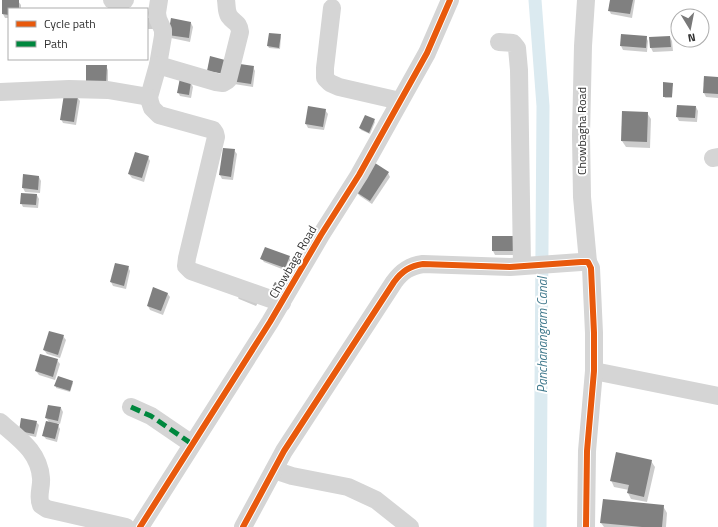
<svg xmlns="http://www.w3.org/2000/svg" width="718" height="527" font-family="'Titillium Web',sans-serif">
<rect width="100%" height="100%" fill="#fff"/>
<g fill="#0003">
<path d="M 611,0 L 635,0 L 632,18 L 611,14 L 609,10 Z"/>
<path d="M 3,1 L 18,1 L 21,5 L 21,9 L 9,9 L 9,18 L 5,18 L 3,14 Z"/>
<path d="M 147,18 L 152,18 L 153,29 L 147,29 Z"/>
<path d="M 191,23 L 193,27 L 190,42 L 171,38 L 169,34 Z"/>
<path d="M 280,35 L 281,37 L 280,49 L 269,48 L 268,46 Z"/>
<path d="M 646,37 L 648,41 L 647,52 L 623,50 L 621,46 Z"/>
<path d="M 670,37 L 672,41 L 673,51 L 653,52 L 651,48 L 650,38 Z"/>
<path d="M 87,66 L 106,66 L 108,70 L 108,89 Z"/>
<path d="M 253,67 L 255,71 L 253,87 L 234,84 Z"/>
<path d="M 718,78 L 718,98 L 706,97 L 704,93 Z"/>
<path d="M 191,83 L 193,87 L 191,98 L 180,96 L 178,92 Z"/>
<path d="M 672,84 L 672,98 L 665,98 L 664,96 Z"/>
<path d="M 77,97 L 80,101 L 76,125 L 63,123 L 61,119 Z"/>
<path d="M 696,107 L 698,111 L 697,122 L 679,121 L 677,117 Z"/>
<path d="M 325,110 L 328,114 L 324,130 L 308,128 L 306,124 Z"/>
<path d="M 622,112 L 647,113 L 651,119 L 650,148 L 626,147 L 622,141 Z"/>
<path d="M 374,120 L 375,122 L 370,134 L 361,130 L 360,128 Z"/>
<path d="M 234,150 L 237,154 L 233,180 L 222,179 L 220,175 Z"/>
<path d="M 148,157 L 150,161 L 144,182 L 132,178 L 129,174 Z"/>
<path d="M 388,173 L 390,177 L 372,204 L 360,196 L 357,193 Z"/>
<path d="M 24,176 L 39,177 L 41,181 L 40,193 L 25,192 L 23,188 Z"/>
<path d="M 37,195 L 39,199 L 38,208 L 23,207 L 21,203 Z"/>
<path d="M 493,237 L 519,255 L 495,255 L 493,251 Z"/>
<path d="M 289,257 L 291,261 L 287,271 L 264,262 L 261,258 Z"/>
<path d="M 128,267 L 130,271 L 126,289 L 113,286 L 111,282 Z"/>
<path d="M 242,292 L 259,301 L 256,306 L 239,299 L 238,298 Z"/>
<path d="M 167,293 L 170,297 L 163,315 L 150,310 L 148,306 Z"/>
<path d="M 63,336 L 66,340 L 60,358 L 47,354 L 44,350 Z"/>
<path d="M 57,360 L 60,364 L 55,380 L 39,375 L 36,371 Z"/>
<path d="M 72,382 L 73,383 L 70,392 L 56,388 L 56,386 Z"/>
<path d="M 61,408 L 63,412 L 60,424 L 57,423 L 60,429 L 57,442 L 46,439 L 43,435 L 50,423 L 46,418 Z"/>
<path d="M 36,422 L 39,425 L 36,437 L 22,434 Z"/>
<path d="M 651,461 L 655,467 L 647,502 L 631,499 L 628,493 L 629,490 L 614,487 L 611,480 Z"/>
<path d="M 663,506 L 667,513 L 666,527 L 604,527 L 601,523 Z"/>
</g>
<g fill="none" stroke-linecap="round" stroke-linejoin="round">
<path stroke="#dbeaf0" stroke-width="13" d="M 535,0 L 543,106 L 540,527"/>
</g>
<g fill="#808080">
<path d="M 2,0 L 19,0 L 19,9 L 9,9 L 9,15 L 2,14 Z"/>
<path d="M 610,0 L 633,0 L 630,14 L 608,11 Z"/>
<path d="M 171,18 L 191,22 L 189,38 L 168,35 Z"/>
<path d="M 269,33 L 281,34 L 279,48 L 267,46 Z"/>
<path d="M 621,34 L 647,36 L 646,48 L 620,46 Z"/>
<path d="M 670,36 L 671,47 L 650,48 L 649,37 Z"/>
<path d="M 210,56 L 225,60 L 225,74 L 207,71 Z"/>
<path d="M 233,63 L 254,66 L 251,84 L 231,81 Z"/>
<path d="M 86,65 L 107,65 L 106,85 L 86,85 Z"/>
<path d="M 704,76 L 718,77 L 718,94 L 703,93 Z"/>
<path d="M 180,78 L 191,82 L 189,95 L 177,93 Z"/>
<path d="M 663,82 L 673,83 L 672,97 L 663,97 Z"/>
<path d="M 64,94 L 78,96 L 74,122 L 60,120 Z"/>
<path d="M 677,105 L 696,106 L 695,118 L 676,117 Z"/>
<path d="M 308,106 L 326,109 L 323,127 L 305,124 Z"/>
<path d="M 622,111 L 648,112 L 647,142 L 621,141 Z"/>
<path d="M 365,115 L 375,119 L 369,133 L 359,128 Z"/>
<path d="M 223,148 L 235,149 L 231,177 L 219,175 Z"/>
<path d="M 135,152 L 149,156 L 142,178 L 128,174 Z"/>
<path d="M 375,163 L 389,172 L 370,201 L 356,192 Z"/>
<path d="M 23,174 L 39,176 L 38,190 L 22,188 Z"/>
<path d="M 21,193 L 37,194 L 36,205 L 20,204 Z"/>
<rect x="492" y="236" width="25" height="15"/>
<path d="M 265,247 L 290,256 L 285,268 L 260,259 Z"/>
<path d="M 115,263 L 129,266 L 124,286 L 110,282 Z"/>
<path d="M 275,282 L 285,287 L 279,298 L 269,293 Z"/>
<path d="M 153,287 L 168,293 L 161,311 L 147,306 Z"/>
<path d="M 49,331 L 64,335 L 58,355 L 43,350 Z"/>
<path d="M 40,354 L 58,359 L 53,377 L 35,371 Z"/>
<path d="M 58,376 L 73,381 L 70,391 L 54,386 Z"/>
<path d="M 48,405 L 61,407 L 58,421 L 45,418 Z"/>
<path d="M 21,418 L 37,421 L 34,434 L 19,431 Z"/>
<path d="M 46,421 L 59,424 L 55,439 L 42,436 Z"/>
<path d="M 616,452 L 652,460 L 644,497 L 627,493 L 629,485 L 610,481 Z"/>
<path d="M 603,499 L 664,505 L 662,527 L 642,527 L 600,523 Z"/>
</g>
<g fill="none" stroke-linecap="round" stroke-linejoin="round">
<g stroke="#d5d5d5" stroke-width="18">
<path d="M 112,0 L 125,0"/>
<path d="M 159,0 L 157,13 L 158,19 L 163,30 L 163,36 L 158,65 L 149,97 L 150,102 L 152,108 L 159,115 L 213,130 L 215,133 L 216,137 L 187,258 L 186,266 L 191,271 L 282,303"/>
<path d="M 586,0 L 583,46 L 581,135 L 582,197 L 588,262"/>
<path d="M 332,8 L 325,68 L 325,78 L 330,83 L 339,87 L 400,101"/>
<path d="M 499,42 L 513,43 L 517,48 L 519,70 L 522,266"/>
<path d="M 158,65 L 216,82 L 223,83 L 228,80 L 240,32 C 239,22 234,23 229,16 C 226,11 227,6 226,0"/>
<path d="M 0,92 L 69,89 L 108,90 L 149,97"/>
<path d="M 713,158 L 718,157"/>
<path d="M 594,371 L 718,396"/>
<path d="M 131,407 L 151,416 L 192,444"/>
<path d="M 0,422 C 18,438 39,451 41,478 C 42,487 37,496 41,505 L 47,509 L 126,527"/>
<path d="M 274,470 L 292,476 L 348,487 L 376,500 L 410,527"/>
<path d="M 140,527 L 270,322 L 321,235 L 359,175 L 427,53 L 450,0"/>
<path d="M 243,527 L 284,451 L 394,282 C 402,271 410,266 423,264 L 510,267 L 581,262 L 588,262 L 591,268 L 594,333 L 594,371 L 587,451 L 586,527"/>
</g>
<path stroke="#00873e" stroke-width="5" stroke-dasharray="10 5" stroke-linecap="butt" d="M 131,407 L 151,416 L 192,444"/>
<g stroke="#fff" stroke-width="8">
<g id="cycleway">
<path d="M 140,527 L 270,322 L 321,235 L 359,175 L 427,53 L 450,0"/>
<path d="M 243,527 L 284,451 L 394,282 C 402,271 410,266 423,264 L 510,267 L 581,262 L 588,262 L 591,268 L 594,333 L 594,371 L 587,451 L 586,527"/>
</g>
</g>
<use href="#cycleway" stroke="#e8590c" stroke-width="6"/>
</g>
<g text-anchor="middle" stroke-width="4" stroke-linejoin="round" paint-order="stroke">
<g font-size="12" fill="#313131" stroke="#fff">
<text transform="translate(582 131) rotate(-90)" y="4">Chowbagha Road</text>
<text transform="translate(293 262) rotate(-60)" y="4">Chowbaga Road</text>
</g>
<g font-size="13" font-style="italic" fill="#437b8e" stroke="#fff">
<text transform="translate(542 335) rotate(-90)" y="5">Panchanangram Canal</text>
</g>
</g>
<rect x="8" y="8" width="140" height="52" fill="#ffffff" stroke="#adadad"/>
<rect x="16" y="21" width="20" height="6" fill="#e8590c" stroke="#adadad"/>
<text x="44" y="28" font-size="12" fill="#313131">Cycle path</text>
<rect x="16" y="41" width="20" height="6" fill="#00873e" stroke="#adadad"/>
<text x="44" y="48" font-size="12" fill="#313131">Path</text>
<g transform="translate(690 28) rotate(170)"><circle r="19" fill="#ffffff" stroke="#adadad"/>
<path d="M0-3L7 15L0 10L-7 15Z" fill="#797979"/>
<text y="-6" font-size="11" font-weight="bold" text-anchor="middle" fill="#313131">N</text>
</g>
</svg>
